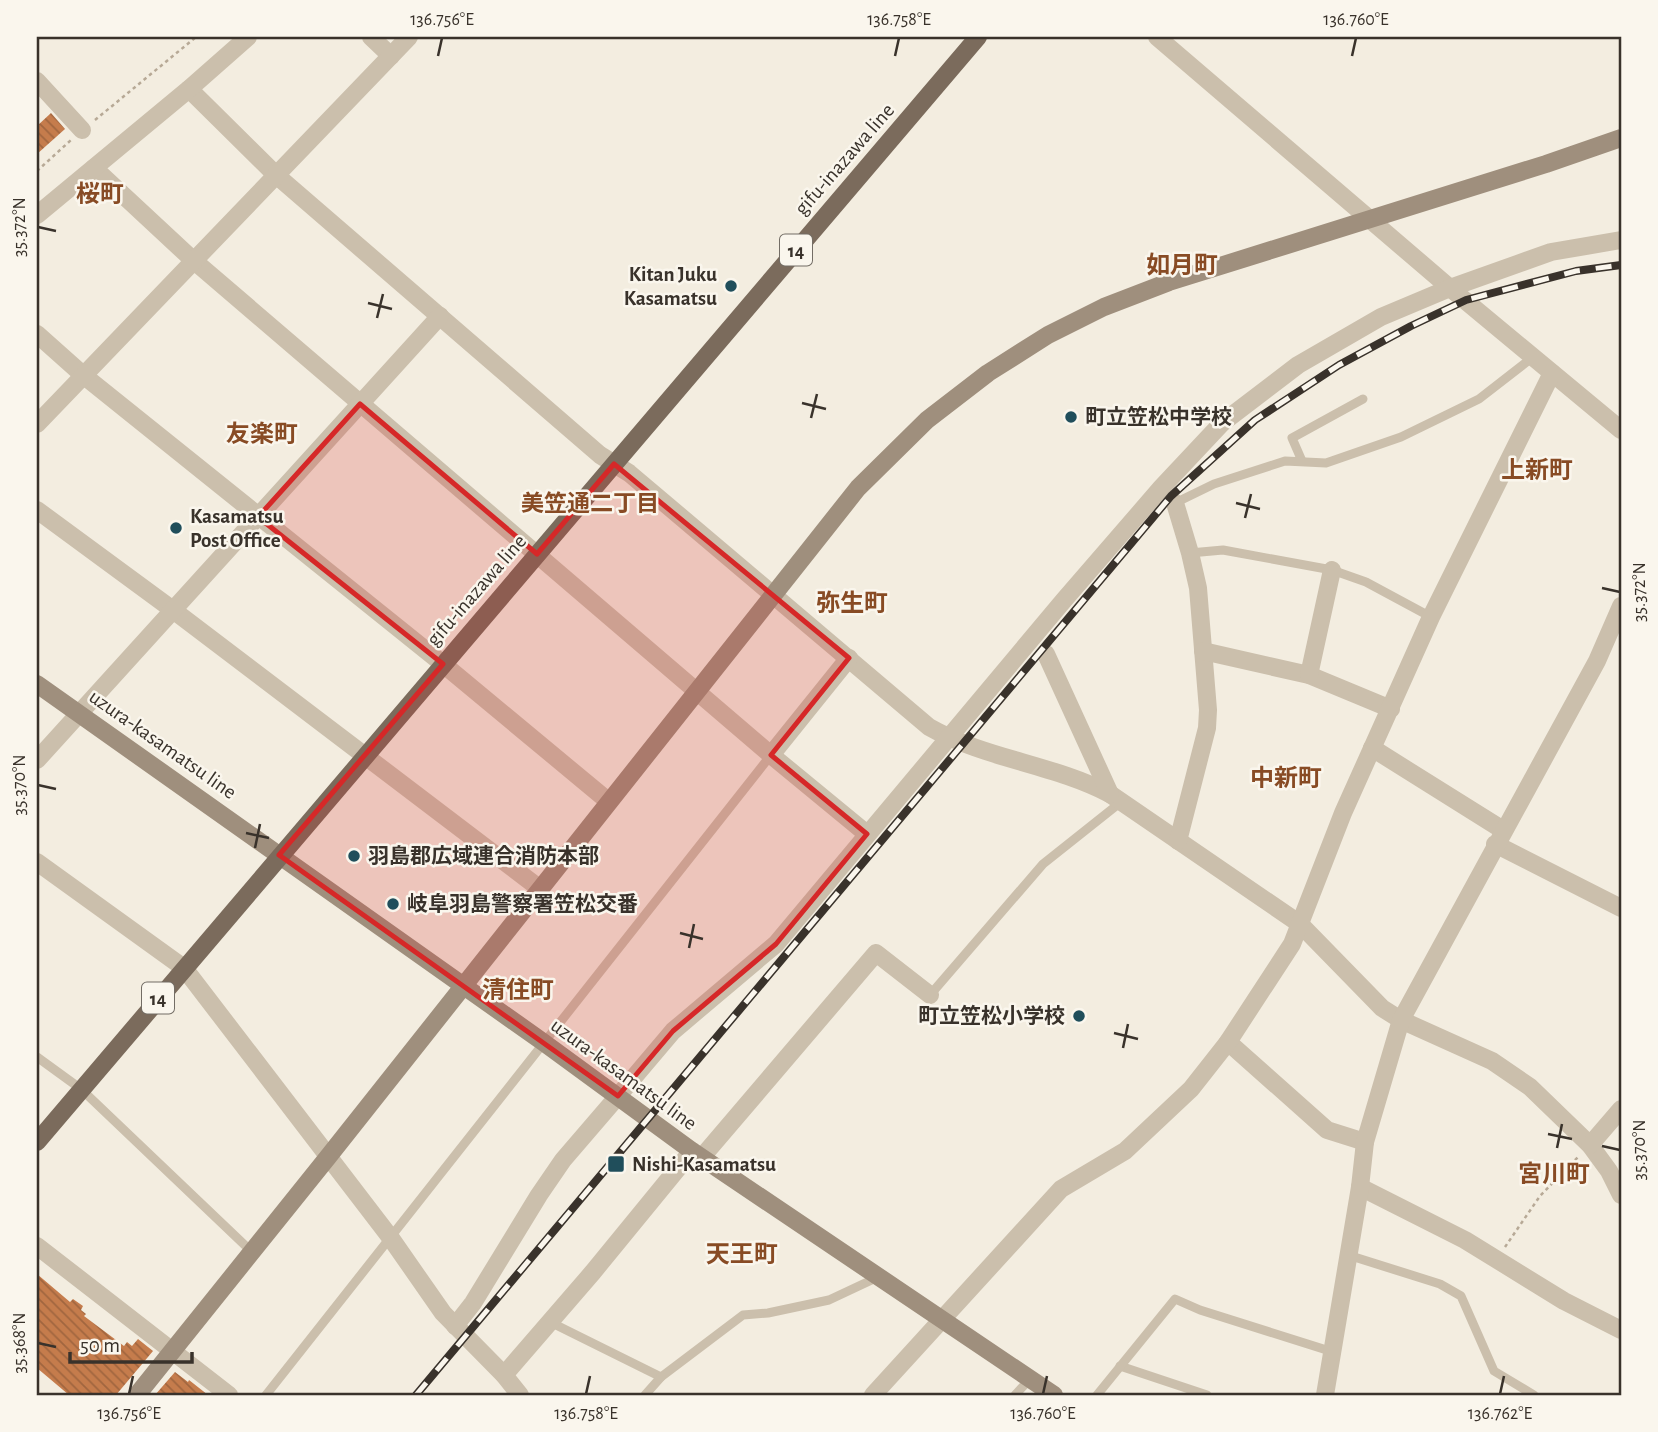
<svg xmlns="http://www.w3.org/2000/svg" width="1658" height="1432" font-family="'Alegreya Sans','Noto Sans JP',sans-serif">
<defs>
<pattern id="building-back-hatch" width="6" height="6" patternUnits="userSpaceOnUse" patternTransform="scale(1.75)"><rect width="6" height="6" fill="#c57c4c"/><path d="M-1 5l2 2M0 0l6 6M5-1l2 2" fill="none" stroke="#a1663f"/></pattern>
</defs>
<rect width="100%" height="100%" fill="#f3ede0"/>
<g fill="url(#building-back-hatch)">
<path d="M 51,113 L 65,129 L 37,154 L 37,126 Z"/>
<path d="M 37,1274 L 70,1302 L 73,1299 L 83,1306 L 81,1310 L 86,1314 L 84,1316 L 124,1346 L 127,1342 L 132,1346 L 138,1339 L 153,1351 L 116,1395 L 69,1395 L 37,1368 Z"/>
<path d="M 175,1372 L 188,1382 L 189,1380 L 208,1395 L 155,1395 Z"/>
</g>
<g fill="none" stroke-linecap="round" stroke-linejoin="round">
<g stroke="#b7a996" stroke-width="2.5" stroke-dasharray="3.5 3.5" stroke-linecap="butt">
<path d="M 95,120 L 196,37"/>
<path d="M 37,171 L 71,140"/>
<path d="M 1505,1247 L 1540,1196 L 1578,1157"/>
</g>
<g stroke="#cbbfac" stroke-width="9">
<path d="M 1302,461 L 1292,438 L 1363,399"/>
<path d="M 1175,503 L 1214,484 L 1285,461 L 1326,463 L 1401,437 L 1479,399 L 1533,357"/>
<path d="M 1190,553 L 1223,550 L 1332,570 L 1366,582 L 1431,617"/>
<path d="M 930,995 L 1043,864 L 1121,802"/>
<path d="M 37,1057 L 81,1089 L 252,1252"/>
<path d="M 1348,1255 L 1440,1284 L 1461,1296 L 1494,1371 L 1534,1395"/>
<path d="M 550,1322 L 661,1377 L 743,1315 L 768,1313 L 829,1300 L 878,1277"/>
<path d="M 1120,1366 L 1207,1395"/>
<path d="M 266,1395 L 771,755"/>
<path d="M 645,1395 L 661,1377"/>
<path d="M 1015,1395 L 1030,1379"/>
<path d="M 1097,1395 L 1175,1299 L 1200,1310 L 1333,1352"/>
</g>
<g stroke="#cbbfac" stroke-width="18">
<path d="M 371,37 L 391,56"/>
<path d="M 1157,37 L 1450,288 L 1621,430"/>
<path d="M 37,81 L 82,130"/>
<path d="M 189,89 L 276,175 L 600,455 L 629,473 L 929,727 C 985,759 1053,764 1110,794 L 1300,924 L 1382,1008 L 1401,1020 L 1492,1061 L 1530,1087 L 1590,1145 L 1609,1171 L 1621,1195"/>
<path d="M 94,168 L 193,260 L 771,755 L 867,834"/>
<path d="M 37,215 L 189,89 L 248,37"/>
<path d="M 37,334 L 83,375 L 443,664 L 608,801"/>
<path d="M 37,424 L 409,37"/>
<path d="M 1175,503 L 1190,553 L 1198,588 L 1208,710 L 1207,728 L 1178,841"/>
<path d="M 37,510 L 173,610 L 539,888"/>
<path d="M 1203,651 L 1309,675 L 1391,709"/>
<path d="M 1046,654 L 1110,794"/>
<path d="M 1309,675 L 1332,570"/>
<path d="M 1372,748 L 1503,830"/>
<path d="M 771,755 L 849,658"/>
<path d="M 37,760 L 440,316"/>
<path d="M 1495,844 L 1621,908"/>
<path d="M 37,862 L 184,968 L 390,1237 L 443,1313 L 504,1375 L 520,1395"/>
<path d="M 1228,1042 L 1327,1130 L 1365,1142"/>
<path d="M 1590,1145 L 1621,1109"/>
<path d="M 702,1157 L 876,953 L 930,995"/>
<path d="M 1360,1187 L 1465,1240 L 1564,1301 L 1621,1330"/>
<path d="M 37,1246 L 229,1395"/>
<path d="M 455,1326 L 473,1303 L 539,1195 L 563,1160 L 618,1096 L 673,1031 L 776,944 L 1064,600 L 1161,488 L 1222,423 L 1298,365 L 1381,317 L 1450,288 L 1551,252 L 1621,240"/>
<path d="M 504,1375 L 593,1272 L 692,1151"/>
<path d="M 873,1395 L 1061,1189 L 1125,1151 L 1191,1089 L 1228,1042 L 1292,944 L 1343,813 L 1431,617 L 1552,373"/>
<path d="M 1325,1395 L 1360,1187 L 1365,1142 L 1401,1020 L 1597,661 L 1621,606"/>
</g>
<g stroke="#9f8f7d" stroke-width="18">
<path d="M 37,684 L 543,1042 L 692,1151 L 1054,1395"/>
<path d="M 137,1395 L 328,1157 L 858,488 L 927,420 L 988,373 L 1048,335 L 1104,307 L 1169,282 L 1546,164 L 1621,138"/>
</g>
<path stroke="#7b6b5c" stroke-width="18" d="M 37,1142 L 978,37"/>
<g stroke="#39322b" stroke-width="8">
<path id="rail" d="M 416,1395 L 1171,496 L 1255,420 L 1339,365 L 1411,326 L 1466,300 L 1576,271 L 1621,265"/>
</g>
<use href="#rail" stroke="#faf6ed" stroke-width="5" stroke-dasharray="16" stroke-linecap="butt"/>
</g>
<path fill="#d62828" fill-opacity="0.2" stroke="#d62828" stroke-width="5" stroke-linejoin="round" d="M 360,404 L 537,554 L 614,464 L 849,658 L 771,755 L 867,834 L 776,944 L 673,1031 L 618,1096 L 279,855 L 443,664 L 258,517 Z"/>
<path fill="none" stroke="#39322b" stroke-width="2.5" d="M 438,56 L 442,38M 895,56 L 899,38M 1352,56 L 1356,38M 38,227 L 56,231M 368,303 L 392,309M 377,318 L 383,294M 802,403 L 826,409M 811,418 L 817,394M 1236,503 L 1260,509M 1245,518 L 1251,494M 1602,588 L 1620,592M 38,785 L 56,789M 246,833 L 269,838M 255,848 L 260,824M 680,933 L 703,939M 689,948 L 694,924M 1114,1033 L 1138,1039M 1123,1048 L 1128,1024M 1548,1134 L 1572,1139M 1602,1146 L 1620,1150M 1557,1148 L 1562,1124M 38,1343 L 56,1347M 129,1394 L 133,1376M 586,1394 L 590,1376M 1043,1394 L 1047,1376M 1500,1394 L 1504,1376"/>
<g fill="#204e5b" stroke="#faf6ed" stroke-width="2.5">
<circle cx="731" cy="286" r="7"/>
<circle cx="1071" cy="417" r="7"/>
<circle cx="176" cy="528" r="7"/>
<circle cx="354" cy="856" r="7"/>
<circle cx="393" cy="904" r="7"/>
<circle cx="1079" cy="1016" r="7"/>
<rect x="607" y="1155" width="18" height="18" rx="3.5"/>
</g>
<g text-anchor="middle" stroke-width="5" stroke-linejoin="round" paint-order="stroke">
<g fill="#faf6ed" stroke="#736d65" stroke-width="2">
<rect x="780" y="234.5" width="32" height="31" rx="5"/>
<rect x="142" y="982.5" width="32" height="31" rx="5"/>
</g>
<g font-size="19" font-weight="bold" fill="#39322b">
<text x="796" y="257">14</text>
<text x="158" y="1005">14</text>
</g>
<g font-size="21" fill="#39322b" stroke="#faf6ed">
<text transform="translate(844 159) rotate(-49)" y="7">gifu-inazawa line</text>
<text transform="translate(476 590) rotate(-49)" y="7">gifu-inazawa line</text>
<text transform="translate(163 744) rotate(35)" y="7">uzura-kasamatsu line</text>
<text transform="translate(624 1074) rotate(36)" y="7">uzura-kasamatsu line</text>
</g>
<g font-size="21" font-weight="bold" fill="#39322b" stroke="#faf6ed" text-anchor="start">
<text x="717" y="281" text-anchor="end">Kitan Juku<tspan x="717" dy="24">Kasamatsu</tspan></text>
<text x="1085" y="424">町立笠松中学校</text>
<text x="190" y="523">Kasamatsu<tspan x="190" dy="24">Post Office</tspan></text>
<text x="368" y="863">羽島郡広域連合消防本部</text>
<text x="407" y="911">岐阜羽島警察署笠松交番</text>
<text x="1065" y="1023" text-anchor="end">町立笠松小学校</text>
<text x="632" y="1171">Nishi-Kasamatsu</text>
</g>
<g font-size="23" font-weight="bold" fill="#884b24" stroke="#faf6ed">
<text x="590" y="511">美笠通二丁目</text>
</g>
<g font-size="24" font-weight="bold" fill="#884b24" stroke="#faf6ed">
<text x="100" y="202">桜町</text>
<text x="1182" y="273">如月町</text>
<text x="262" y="442">友楽町</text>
<text x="1537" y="478">上新町</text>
<text x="852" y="611">弥生町</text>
<text x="1286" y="786">中新町</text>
<text x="518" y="998">清住町</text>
<text x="1554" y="1182">宮川町</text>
<text x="742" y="1262">天王町</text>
</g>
</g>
<rect width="1658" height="1432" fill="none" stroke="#faf6ed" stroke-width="77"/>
<path d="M70 1352v10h122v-10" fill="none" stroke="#39322b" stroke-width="3.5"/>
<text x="80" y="1352" font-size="21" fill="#39322b" stroke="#faf6ed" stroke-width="5" paint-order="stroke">50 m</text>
<rect x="38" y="38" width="1582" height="1356" fill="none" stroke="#39322b" stroke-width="2.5"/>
<g font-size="18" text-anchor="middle" fill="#39322b">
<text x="442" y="25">136.756°E</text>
<text x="899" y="25">136.758°E</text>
<text x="1356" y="25">136.760°E</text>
<text transform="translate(19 227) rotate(-90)" y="6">35.372°N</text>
<text transform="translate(1639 592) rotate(-90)" y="6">35.372°N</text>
<text transform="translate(19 785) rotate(-90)" y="6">35.370°N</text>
<text transform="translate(1639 1150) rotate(-90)" y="6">35.370°N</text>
<text transform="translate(19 1343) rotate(-90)" y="6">35.368°N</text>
<text x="129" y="1419">136.756°E</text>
<text x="586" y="1419">136.758°E</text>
<text x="1043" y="1419">136.760°E</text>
<text x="1500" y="1419">136.762°E</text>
</g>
</svg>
